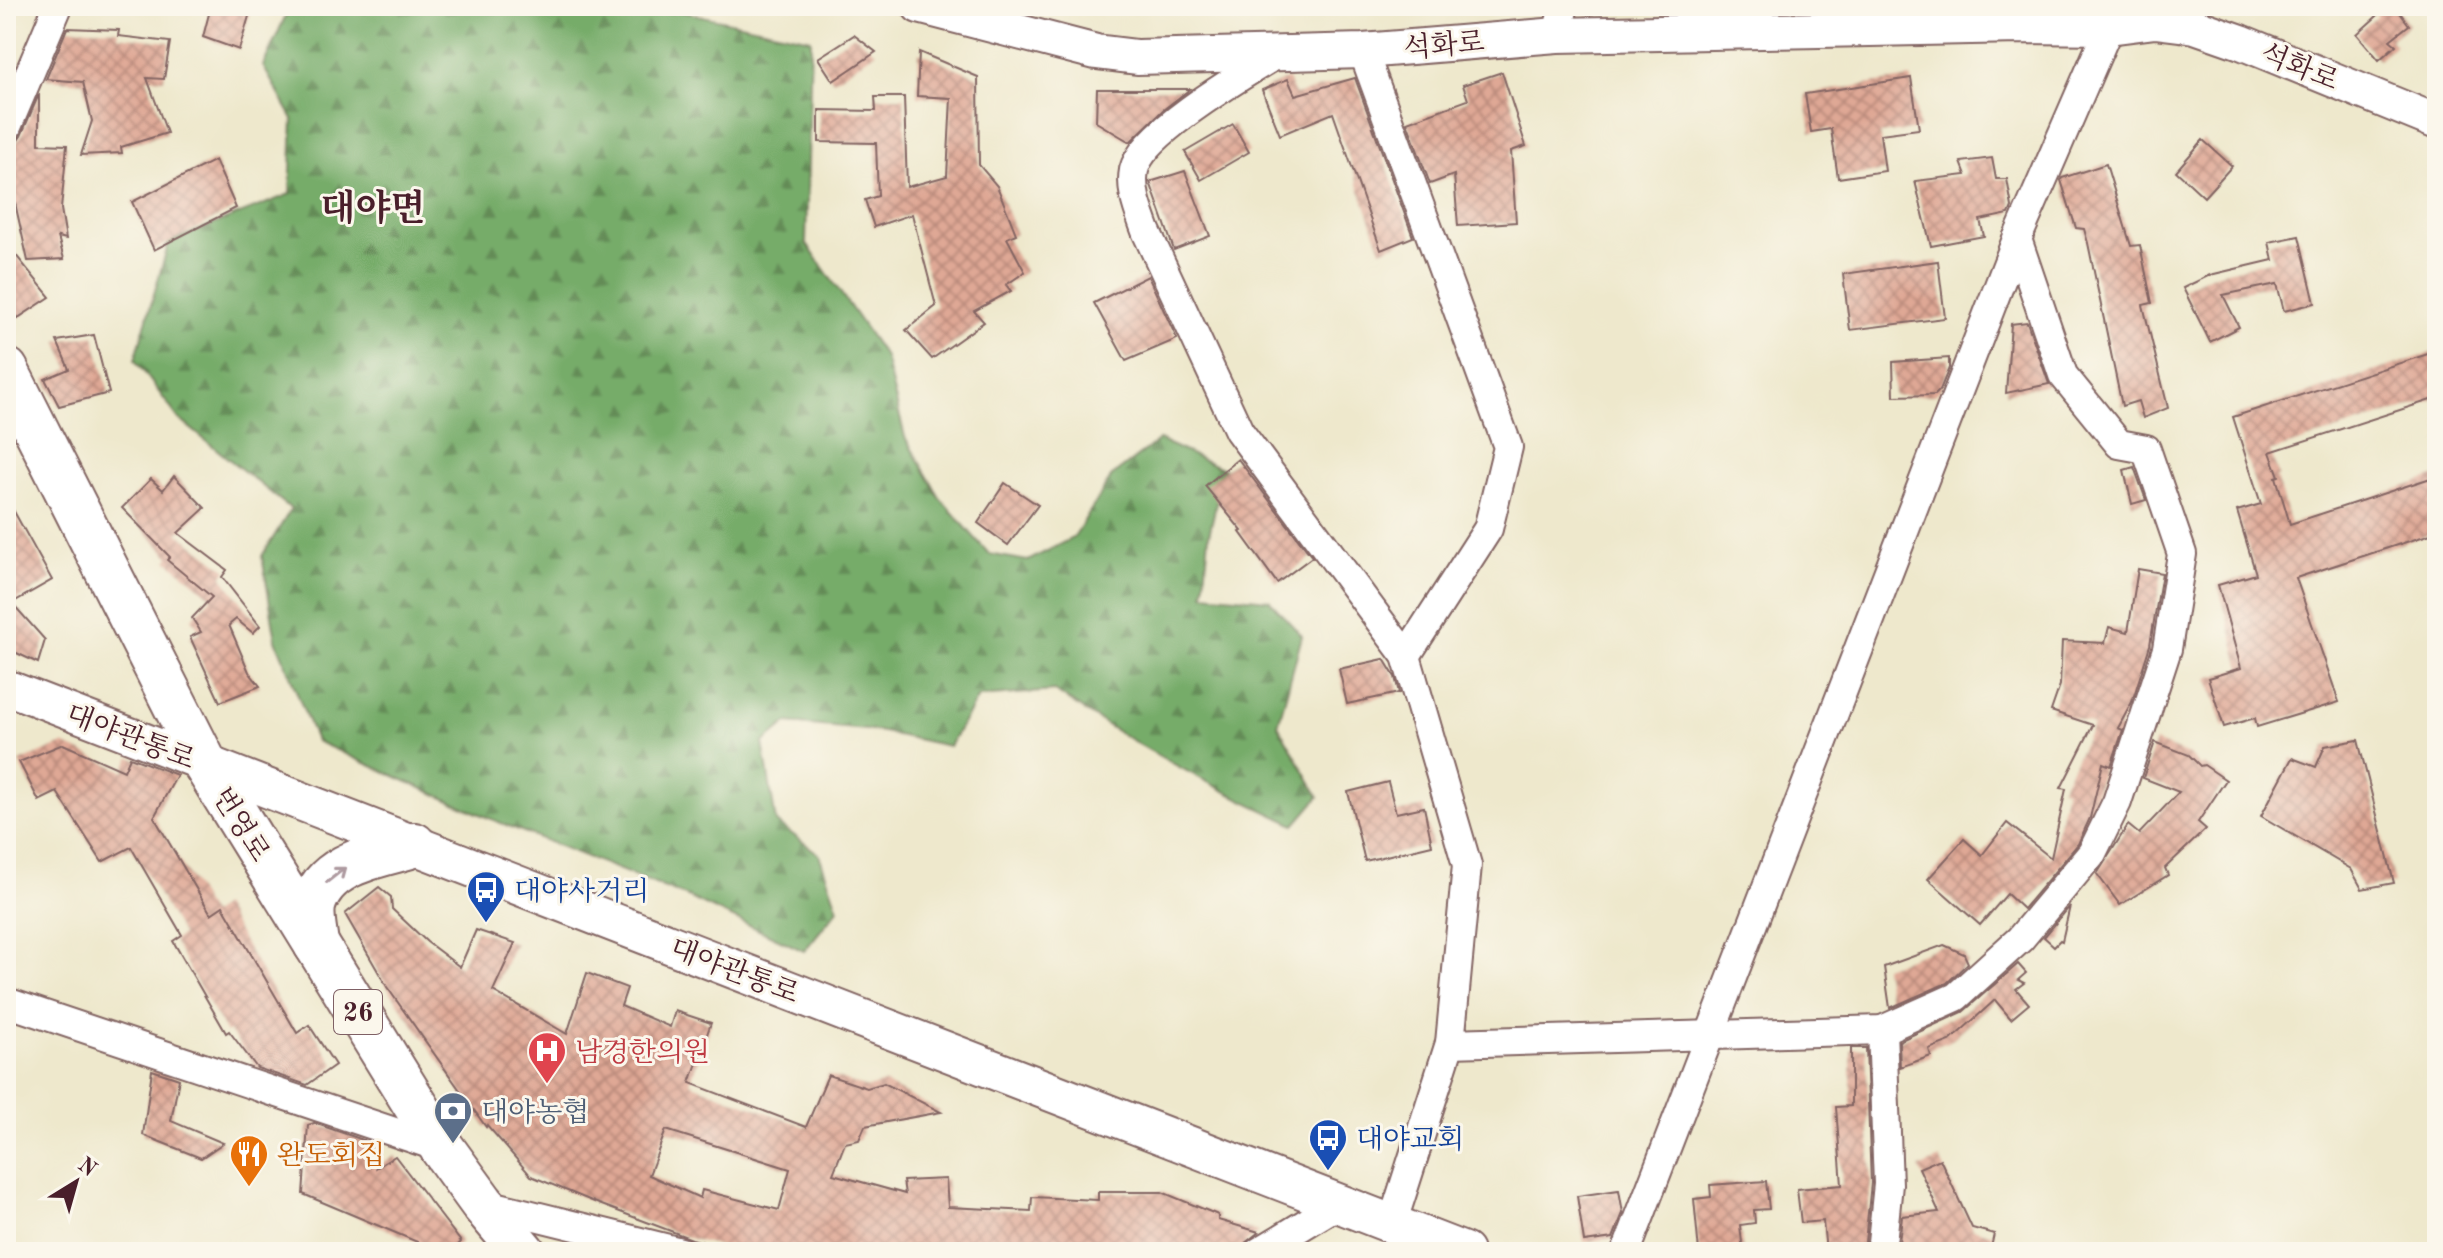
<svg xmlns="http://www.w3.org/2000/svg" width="2443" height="1258" font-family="'Old Standard TT','Noto Serif KR',serif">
<defs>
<pattern id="forest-firs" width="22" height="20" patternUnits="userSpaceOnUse" patternTransform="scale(2)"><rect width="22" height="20" fill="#76ac69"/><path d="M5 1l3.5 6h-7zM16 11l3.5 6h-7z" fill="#638b57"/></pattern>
<pattern id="building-cross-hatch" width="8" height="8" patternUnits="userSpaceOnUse" patternTransform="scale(2)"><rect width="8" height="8" fill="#dfa895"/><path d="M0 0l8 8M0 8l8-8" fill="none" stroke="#b7887a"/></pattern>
</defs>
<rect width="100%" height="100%" fill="#fbf7ec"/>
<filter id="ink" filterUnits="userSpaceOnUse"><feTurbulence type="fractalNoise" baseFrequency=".0125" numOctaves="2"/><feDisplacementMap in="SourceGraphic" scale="16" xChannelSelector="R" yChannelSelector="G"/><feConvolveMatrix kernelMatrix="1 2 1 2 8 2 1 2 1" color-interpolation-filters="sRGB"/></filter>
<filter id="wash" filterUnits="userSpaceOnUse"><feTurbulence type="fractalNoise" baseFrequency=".006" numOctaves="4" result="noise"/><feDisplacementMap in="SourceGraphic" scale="32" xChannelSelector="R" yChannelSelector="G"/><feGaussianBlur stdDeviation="1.8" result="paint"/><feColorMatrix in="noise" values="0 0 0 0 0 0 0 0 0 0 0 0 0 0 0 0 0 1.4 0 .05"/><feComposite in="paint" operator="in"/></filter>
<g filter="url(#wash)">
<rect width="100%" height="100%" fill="#eee8cc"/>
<path fill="url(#forest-firs)" stroke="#60664a" stroke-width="2" d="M 290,6 L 655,6 L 811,39 L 806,243 L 885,357 L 905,437 L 940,498 L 989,554 L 1028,561 L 1074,537 L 1112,476 L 1159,440 L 1224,469 L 1209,535 L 1204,594 L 1269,600 L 1302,636 L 1278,725 L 1319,797 L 1295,825 C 1211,786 1131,744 1055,691 L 978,697 L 949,746 L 878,731 L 787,723 L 763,743 L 776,822 L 819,854 L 838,909 L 804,951 L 688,897 L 491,819 L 316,741 L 276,640 L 262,556 L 291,509 L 179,419 L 135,360 L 169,242 L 290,194 L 293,119 L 263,66 Z"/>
<g id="blocks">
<g fill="url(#building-cross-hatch)" fill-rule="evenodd">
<path d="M 211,6 L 252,6 L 239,50 L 203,37 Z"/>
<path d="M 2370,6 L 2395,6 L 2409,25 L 2390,40 L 2396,45 L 2379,60 L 2357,34 L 2377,16 Z"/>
<path d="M 67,28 L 119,30 L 118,36 L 170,42 L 164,79 L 147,78 L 167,133 L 121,147 L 122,153 L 81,155 L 92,121 L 83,82 L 46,79 Z"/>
<path d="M 854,35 L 876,52 L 833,81 L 818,58 Z"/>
<path d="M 919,52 L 978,77 L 979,165 L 997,186 L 1016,234 L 1007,238 L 1025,272 L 1006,285 L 1011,291 L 974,311 L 984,322 L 932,359 L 906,330 L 936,306 L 912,214 L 874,227 L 865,200 L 878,196 L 876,143 L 819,142 L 819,110 L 876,111 L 875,97 L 904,97 L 907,187 L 947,176 L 951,98 L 917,96 Z"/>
<path d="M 1502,72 L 1526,146 L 1511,151 L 1516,222 L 1458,226 L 1454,175 L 1430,184 L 1407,122 L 1468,100 L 1463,85 Z"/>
<path d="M 1355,78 L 1413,237 L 1381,250 L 1333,113 L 1280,135 L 1262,90 L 1288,79 L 1295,95 Z"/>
<path d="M 1911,78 L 1919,129 L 1880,134 L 1885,171 L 1838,178 L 1831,129 L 1811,132 L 1805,94 Z"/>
<path d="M 1097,89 L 1190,89 L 1163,110 L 1130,142 L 1096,122 Z"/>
<path d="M 39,94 L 39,144 L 67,145 L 61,209 L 66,239 L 58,237 L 64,259 L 28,261 L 15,203 L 6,202 L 6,146 L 16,143 L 21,136 Z"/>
<path d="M 1233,124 L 1249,152 L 1201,180 L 1185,152 Z"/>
<path d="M 2203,140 L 2232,166 L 2204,197 L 2176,171 Z"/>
<path d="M 1992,158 L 1996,179 L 2007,179 L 2012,207 L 2009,214 L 1980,220 L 1984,236 L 1931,246 L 1915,181 L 1966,175 L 1961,162 Z"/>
<path d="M 215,160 L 236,208 L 154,250 L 132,202 Z"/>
<path d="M 2106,164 L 2131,246 L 2140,245 L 2152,303 L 2143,305 L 2168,408 L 2143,418 L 2138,401 L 2122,406 L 2088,243 L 2084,229 L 2076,228 L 2061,180 L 2062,178 Z"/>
<path d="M 1185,171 L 1210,236 L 1174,250 L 1150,182 Z"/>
<path d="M 2299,236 L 2315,303 L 2284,311 L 2277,284 L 2223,295 L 2239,327 L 2210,342 L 2183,288 L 2210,275 L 2273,260 L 2269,242 Z"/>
<path d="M 6,243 L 50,297 L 18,318 L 6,299 Z"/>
<path d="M 1938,261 L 1945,318 L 1850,330 L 1843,274 Z"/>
<path d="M 1148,276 L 1177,339 L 1126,361 L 1094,303 Z"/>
<path d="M 2027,322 L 2049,384 L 2006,393 L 2011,324 Z"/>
<path d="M 94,335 L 109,393 L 59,406 L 45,379 L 69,369 L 57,341 Z"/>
<path d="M 2437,351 L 2437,398 L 2270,452 L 2279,476 L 2276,477 L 2290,524 L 2437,476 L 2437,532 L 2296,578 L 2339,702 L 2257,727 L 2255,718 L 2224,727 L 2208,678 L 2241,668 L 2218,585 L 2256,574 L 2237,511 L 2261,504 L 2233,417 Z"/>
<path d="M 1949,358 L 1949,368 L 1940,390 L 1935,395 L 1894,396 L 1893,362 Z"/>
<path d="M 1238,459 L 1312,557 L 1277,583 L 1240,532 L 1242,531 L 1205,486 Z"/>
<path d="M 2134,467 L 2146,500 L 2132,504 L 2124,470 Z"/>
<path d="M 174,476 L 205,508 L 178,533 L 227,570 L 222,577 L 260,626 L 253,633 L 236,619 L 229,625 L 249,672 L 260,686 L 220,702 L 190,637 L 201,632 L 192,618 L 212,597 L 167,560 L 170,557 L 122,508 L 151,479 L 163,490 Z"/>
<path d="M 1005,483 L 1038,505 L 1008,545 L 978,523 Z"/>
<path d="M 6,497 L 52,580 L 12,603 L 45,640 L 38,663 L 6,648 Z"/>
<path d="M 2138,569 L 2162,573 L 2150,645 L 2132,702 L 2118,728 L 2123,730 L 2111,766 L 2103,763 L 2090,818 L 2078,844 L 2023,909 L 2007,894 L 1980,925 L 1928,879 L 1964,839 L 1982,855 L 2007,823 L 2051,858 L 2066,789 L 2061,788 L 2093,725 L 2051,711 L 2060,685 L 2062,641 L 2105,643 L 2109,627 L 2128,632 Z"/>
<path d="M 1384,659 L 1395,677 L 1399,693 L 1347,704 L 1339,669 Z"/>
<path d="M 2358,740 L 2394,883 L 2362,889 L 2351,869 L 2261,816 L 2292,758 L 2316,767 L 2325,746 Z"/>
<path d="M 2155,742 L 2189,755 L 2200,766 L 2204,765 L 2226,780 L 2198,822 L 2206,829 L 2165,868 L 2168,875 L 2120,905 L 2097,874 L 2128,825 L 2139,834 L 2179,792 L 2143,778 Z"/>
<path d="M 63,744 L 124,771 L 130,757 L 177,775 L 154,817 L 211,914 L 223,906 L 297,1033 L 309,1025 L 335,1065 L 307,1085 L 257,1068 L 229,1031 L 226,1033 L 173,941 L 182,935 L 131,847 L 102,862 L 57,792 L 39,801 L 19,762 Z"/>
<path d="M 1388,782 L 1396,813 L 1424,807 L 1432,845 L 1365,861 L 1348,792 Z"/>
<path d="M 379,887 L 391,897 L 392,909 L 427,942 L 460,967 L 476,930 L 515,943 L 493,991 L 567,1034 L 587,973 L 627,988 L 621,1006 L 670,1027 L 675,1011 L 711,1023 L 690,1083 L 806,1127 L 828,1075 L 867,1088 L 884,1083 L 941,1112 L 865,1126 L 859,1140 L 845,1143 L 833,1174 L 905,1194 L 903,1181 L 946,1179 L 948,1207 L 1031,1211 L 1032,1197 L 1098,1200 L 1098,1192 L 1162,1192 L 1218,1215 L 1218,1220 L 1259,1232 L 1245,1243 L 1242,1252 L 1101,1252 L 1101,1248 L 1006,1248 L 1006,1252 L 741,1252 L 692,1239 L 599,1204 L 531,1176 L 487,1125 L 486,1127 L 387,987 L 345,914 ZM 666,1130 L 790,1169 L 779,1210 L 702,1190 L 700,1198 L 649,1175 Z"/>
<path d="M 2070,906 L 2062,941 L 2060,940 L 2054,946 L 2044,937 Z"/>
<path d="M 1944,945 L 1964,954 L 1968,963 L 1947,983 L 1890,1008 L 1884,967 Z"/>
<path d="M 2018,964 L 2026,973 L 2018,980 L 2024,983 L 2016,989 L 2029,1004 L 2011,1019 L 1995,1000 L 1950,1041 L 1929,1049 L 1931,1056 L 1900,1067 L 1899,1041 L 1963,1012 Z"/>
<path d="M 1851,1048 L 1866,1048 L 1871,1183 L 1864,1252 L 1826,1252 L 1823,1221 L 1801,1223 L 1797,1189 L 1842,1185 L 1836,1107 L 1851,1106 Z"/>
<path d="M 152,1070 L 179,1079 L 171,1121 L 223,1143 L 201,1158 L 143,1135 Z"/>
<path d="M 314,1123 L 369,1142 L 376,1168 L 395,1156 L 461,1242 L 452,1252 L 441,1252 L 303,1194 L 308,1125 Z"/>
<path d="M 1940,1159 L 1972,1228 L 1994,1234 L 1990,1252 L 1898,1252 L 1902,1216 L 1939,1212 L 1919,1168 Z"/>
<path d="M 1766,1181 L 1769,1209 L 1754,1210 L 1755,1223 L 1740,1225 L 1743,1252 L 1699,1252 L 1694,1199 L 1711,1197 L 1710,1185 Z"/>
<path d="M 1619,1190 L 1623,1213 L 1613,1238 L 1584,1242 L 1577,1196 Z"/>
</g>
</g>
</g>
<g filter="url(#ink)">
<use href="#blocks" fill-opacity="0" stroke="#836563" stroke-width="2"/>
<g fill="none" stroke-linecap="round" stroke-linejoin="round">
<g stroke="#836563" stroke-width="32">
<g id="minor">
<path d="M 1557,35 L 1564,6"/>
<path d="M 1363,51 L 1508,447 L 1488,529 L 1406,656"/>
<path d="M 1277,54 C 1244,74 1142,133 1134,170 C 1130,191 1139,211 1146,231 L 1239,431 L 1406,656 L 1467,865 L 1450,1043 L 1392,1224"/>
<path d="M 6,129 L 58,6"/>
<path d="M 6,1002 L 442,1148"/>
<path d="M 1450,1043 L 1882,1030 L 1956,997 L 2020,939 L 2092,853 L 2117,802 L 2167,649 L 2182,554 L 2146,449 L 2119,444 L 2063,375 L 2017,239"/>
<path d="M 483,1203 L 681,1252"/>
<path d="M 1259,1252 L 1338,1204"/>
<path d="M 1626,1252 L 2017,239 L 2109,27"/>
<path d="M 1881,1252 L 1888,1184 L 1882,1030"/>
</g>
</g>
<g stroke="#836563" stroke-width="38">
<g id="tertiary">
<path d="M 919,6 L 1096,52 L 1137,57 L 1363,51 L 1557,35 L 2021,26 L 2109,27 L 2155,21 L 2195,26 L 2241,42 L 2437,122"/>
<path d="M 6,687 L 205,764"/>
</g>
</g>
<g stroke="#836563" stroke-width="42">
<path id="secondary" d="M 205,764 L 1464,1252"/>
</g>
<g stroke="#836563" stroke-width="48">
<g id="primary">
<path d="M 6,370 L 205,764 L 442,1148 L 482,1203 L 523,1252"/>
<path d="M 316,944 C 315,933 311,917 313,906 C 324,862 378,856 414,845"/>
</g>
</g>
<use href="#minor" stroke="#fff" stroke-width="28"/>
<use href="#tertiary" stroke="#fff" stroke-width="34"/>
<use href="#secondary" stroke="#fff" stroke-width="38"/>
<use href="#primary" stroke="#fff" stroke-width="44"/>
</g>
<defs><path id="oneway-shaft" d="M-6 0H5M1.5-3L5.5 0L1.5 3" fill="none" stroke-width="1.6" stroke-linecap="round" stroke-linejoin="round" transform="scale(2)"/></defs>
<use stroke="#ae9aa0" href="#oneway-shaft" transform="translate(336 875) rotate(-38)"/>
</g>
<defs>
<g id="bus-pin" transform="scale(2)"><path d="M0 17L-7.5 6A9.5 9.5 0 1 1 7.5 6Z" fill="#1a4fb4" stroke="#fbf7ec"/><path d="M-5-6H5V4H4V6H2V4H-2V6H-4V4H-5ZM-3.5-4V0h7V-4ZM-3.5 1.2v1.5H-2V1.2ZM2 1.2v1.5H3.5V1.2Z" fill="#fff"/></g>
<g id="hospital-pin" transform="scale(2)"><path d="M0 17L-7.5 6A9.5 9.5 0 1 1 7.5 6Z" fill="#e0444e" stroke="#fbf7ec"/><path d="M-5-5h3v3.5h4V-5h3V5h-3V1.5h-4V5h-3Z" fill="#fff"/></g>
<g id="bank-pin" transform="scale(2)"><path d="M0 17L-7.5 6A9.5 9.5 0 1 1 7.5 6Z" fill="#5c6f8a" stroke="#fbf7ec"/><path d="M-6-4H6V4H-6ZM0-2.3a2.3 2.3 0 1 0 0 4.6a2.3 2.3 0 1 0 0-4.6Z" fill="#fff"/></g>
<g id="restaurant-pin" transform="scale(2)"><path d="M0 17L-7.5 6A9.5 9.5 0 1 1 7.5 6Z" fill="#e8710a" stroke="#fbf7ec"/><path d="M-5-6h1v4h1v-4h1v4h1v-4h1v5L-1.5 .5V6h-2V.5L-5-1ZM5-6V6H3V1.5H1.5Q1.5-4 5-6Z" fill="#fff"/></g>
</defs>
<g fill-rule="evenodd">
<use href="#bus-pin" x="486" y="890"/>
<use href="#hospital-pin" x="547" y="1051"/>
<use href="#bank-pin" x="453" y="1111"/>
<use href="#bus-pin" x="1328" y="1138"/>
<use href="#restaurant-pin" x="249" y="1154"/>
</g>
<g text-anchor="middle" stroke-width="6" stroke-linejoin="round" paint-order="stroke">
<rect fill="#fbf7ec" stroke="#7f6065" stroke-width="2" x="334" y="990" width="48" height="44" rx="6"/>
<g font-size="26" font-weight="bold" fill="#4a1f2b">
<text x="358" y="1021">26</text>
</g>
<g font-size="28" fill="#4a1f2b" stroke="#fbf7ec">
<text transform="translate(1444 44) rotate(-5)" y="10">석화로</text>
<text transform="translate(2300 66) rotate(22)" y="10">석화로</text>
<text transform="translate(131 736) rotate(21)" y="10">대야관통로</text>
<text transform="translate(242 824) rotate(58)" y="10">번영로</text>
<text transform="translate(735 970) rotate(21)" y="10">대야관통로</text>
</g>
<g font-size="28" fill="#164399" stroke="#fbf7ec" text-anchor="start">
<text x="514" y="900">대야사거리</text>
<text x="1356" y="1148">대야교회</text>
</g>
<g font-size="28" fill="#be3a42" stroke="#fbf7ec" text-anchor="start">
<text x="575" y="1061">남경한의원</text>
</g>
<g font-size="28" fill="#4e5e75" stroke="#fbf7ec" text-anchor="start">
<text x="481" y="1121">대야농협</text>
</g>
<g font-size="28" fill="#c56008" stroke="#fbf7ec" text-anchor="start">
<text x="277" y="1164">완도회집</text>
</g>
<g font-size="36" font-weight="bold" fill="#4a1f2b" stroke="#fbf7ec">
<text x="373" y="220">대야면</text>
</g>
</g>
<rect width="2443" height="1258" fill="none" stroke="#fbf7ec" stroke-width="32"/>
<g transform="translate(76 1182) rotate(37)" stroke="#fbf7ec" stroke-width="6" paint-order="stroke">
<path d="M0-6L14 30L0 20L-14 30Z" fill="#4a1f2b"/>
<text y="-12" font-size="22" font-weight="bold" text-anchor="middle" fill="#4a1f2b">N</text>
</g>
</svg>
